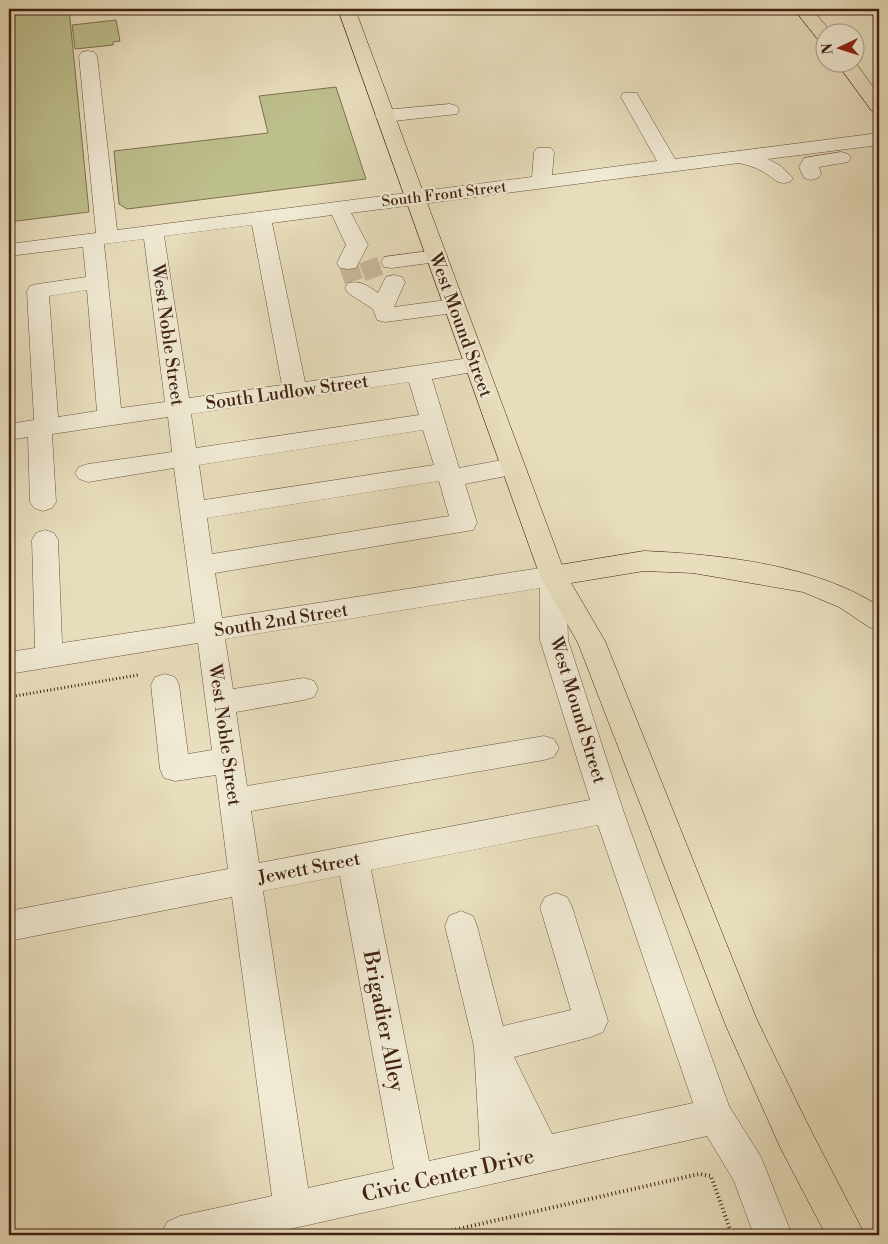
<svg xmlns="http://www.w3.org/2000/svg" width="888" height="1244" font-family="'Libre Bodoni',serif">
<rect width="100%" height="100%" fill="#e8debd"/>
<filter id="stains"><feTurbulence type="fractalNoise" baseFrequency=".004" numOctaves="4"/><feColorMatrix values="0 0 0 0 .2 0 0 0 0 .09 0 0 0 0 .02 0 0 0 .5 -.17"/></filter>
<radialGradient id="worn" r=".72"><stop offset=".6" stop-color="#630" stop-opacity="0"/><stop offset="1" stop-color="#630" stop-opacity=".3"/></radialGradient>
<g fill="#bdbf8d" stroke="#807050">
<path d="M 46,9 L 69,9 L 89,212 L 9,222 L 9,13 Z"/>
<path d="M 116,20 L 120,41 L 113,42 L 113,45 L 75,49 L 72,25 Z"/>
<path d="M 336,87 L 366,179 L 127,209 L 119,204 L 114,151 L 268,133 L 259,96 Z"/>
</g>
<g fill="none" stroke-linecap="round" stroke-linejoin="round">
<g stroke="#c7b89b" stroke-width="19" stroke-dasharray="19 10" stroke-linecap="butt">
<path d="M 368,260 L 377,285"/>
<path d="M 348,263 L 356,288"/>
</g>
<g stroke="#6c513e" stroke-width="1">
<g id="minor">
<path d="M 88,51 L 94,52 L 97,56 L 117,230 L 532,177 L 534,152 L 537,148 L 551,148 L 554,152 L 552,175 L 657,161 L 621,97 L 623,93 L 637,93 L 639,97 L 675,159 L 879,133 L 879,145 L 768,159 L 781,166 L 793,178 L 790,182 C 777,186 773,177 762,171 C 755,167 747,165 739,163 L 351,213 L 368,245 L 356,268 L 348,269 L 340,268 L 337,263 L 346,245 L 332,215 L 272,223 L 305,382 L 476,357 L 484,360 L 488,365 L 484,370 L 432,379 L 459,468 L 513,458 L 522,461 L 525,467 L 522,473 L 465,484 L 477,523 L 473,530 L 215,573 L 222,618 L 553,566 L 562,569 L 566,576 L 568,640 L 623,810 L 729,1106 L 761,1157 L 792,1235 L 754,1235 L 734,1181 L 707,1136 L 263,1235 L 161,1235 L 167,1222 L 180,1216 L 272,1196 L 232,897 L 9,941 L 9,911 L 228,869 L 216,775 L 175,781 L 164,778 L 160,769 L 151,685 L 155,677 L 165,674 L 175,677 L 179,685 L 188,754 L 212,750 L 198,643 L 9,674 L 9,652 L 35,648 L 32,540 L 36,533 L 45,530 L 54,533 L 58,540 L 62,643 L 195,623 L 174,468 L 88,482 L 79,479 L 75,473 L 79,467 L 88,464 L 172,452 L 168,417 L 52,434 L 56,502 L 52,508 L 43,511 L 34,508 L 30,502 L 28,437 L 9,440 L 9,424 L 34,420 L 27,291 L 30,286 L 38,284 L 86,277 L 83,247 L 9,256 L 9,244 L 96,233 L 79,56 L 82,52 ZM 252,225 L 282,385 L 189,398 L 164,236 ZM 144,239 L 165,402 L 121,408 L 104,244 ZM 87,290 L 97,411 L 58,417 L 49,296 ZM 409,382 L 419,415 L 196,448 L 191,414 ZM 423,430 L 434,465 L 204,500 L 199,465 ZM 439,481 L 449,516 L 212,554 L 207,518 ZM 540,588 L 540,640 L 590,800 L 259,863 L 251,811 L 544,760 L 554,757 L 559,748 L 554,739 L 544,736 L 247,786 L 236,712 L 304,700 L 314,697 L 318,689 L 314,681 L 304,678 L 233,689 L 225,639 ZM 598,825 L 693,1103 L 552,1134 L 514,1057 L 591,1037 L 603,1032 L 608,1021 L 572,907 L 567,897 L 556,893 L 545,897 L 540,907 L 571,1010 L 503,1026 L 477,926 L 473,916 L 461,911 L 449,916 L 445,926 L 474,1046 L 480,1150 L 429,1161 L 371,870 ZM 340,876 L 394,1169 L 308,1188 L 263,891 Z"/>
<path d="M 450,104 L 457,106 L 459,110 L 457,114 L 385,122 L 378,120 L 375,116 L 378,112 L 385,110 Z"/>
<path d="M 841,152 L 848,154 L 851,158 L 848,162 L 819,167 L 821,174 L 818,178 L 811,180 L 804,178 L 799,167 L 804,158 Z"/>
<path d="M 436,250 L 444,251 L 447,256 L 444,261 L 392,268 L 384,267 L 381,262 L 384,257 Z"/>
<path d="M 394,275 L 402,277 L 405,282 L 394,307 L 454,299 L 462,301 L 465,306 L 462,311 L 454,313 L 385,322 L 377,320 L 373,309 L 348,293 L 345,288 L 348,283 C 361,280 368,286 378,293 L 386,277 Z"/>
</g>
</g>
<g stroke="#422213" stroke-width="1">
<g id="major">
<path d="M 338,9 L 355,9 L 566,576 L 562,583 L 553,586 L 544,583 L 540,576 Z"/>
<path d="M 794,9 L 812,9 L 831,32 L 826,32 L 826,43 L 820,42 Z"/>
<path d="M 836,62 L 855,62 L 879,95 L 879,113 L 872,111 Z"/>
</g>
</g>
<g stroke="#422213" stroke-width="1">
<path id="highway" d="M 644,551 C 719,554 816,565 879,606 L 879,631 L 869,627 L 839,607 L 803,592 L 693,573 L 644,571 L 571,583 L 605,641 L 757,1020 L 807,1123 L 865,1235 L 826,1235 L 781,1149 L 726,1026 L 578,643 L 540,576 L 544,569 L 553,566 Z"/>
</g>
<path stroke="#422213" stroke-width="3" stroke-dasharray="1 2.5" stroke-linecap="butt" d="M 9,697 L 138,675"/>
<path stroke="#422213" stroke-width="4" stroke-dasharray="1 3" stroke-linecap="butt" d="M 432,1235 L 699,1174 L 711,1176 L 732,1235"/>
<use href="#minor" fill="#f0ead4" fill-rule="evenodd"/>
<use href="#major" fill="#e8debd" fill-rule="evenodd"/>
<use href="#highway" fill="#e8debd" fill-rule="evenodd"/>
</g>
<g text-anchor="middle" stroke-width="4.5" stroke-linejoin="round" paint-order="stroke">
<g font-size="15" fill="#422213" stroke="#f0ead4">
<text transform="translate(444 194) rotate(-7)" y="5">South Front Street</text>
</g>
<g font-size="18" fill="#422213" stroke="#f0ead4">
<text transform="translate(461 325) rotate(70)" y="6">West Mound Street</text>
<text transform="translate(168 335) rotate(82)" y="6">West Noble Street</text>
<text transform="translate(287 392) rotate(-8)" y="6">South Ludlow Street</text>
<text transform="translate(281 620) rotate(-9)" y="6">South 2nd Street</text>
<text transform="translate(578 710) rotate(73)" y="6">West Mound Street</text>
<text transform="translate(225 735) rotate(82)" y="6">West Noble Street</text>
<text transform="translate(309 868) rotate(-11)" y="6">Jewett Street</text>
</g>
<g font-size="21" fill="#422213" stroke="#f0ead4">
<text transform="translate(384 1021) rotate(79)" y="7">Brigadier Alley</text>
<text transform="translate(448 1175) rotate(-13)" y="7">Civic Center Drive</text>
</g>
</g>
<rect width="888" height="1244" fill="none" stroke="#e8debd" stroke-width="30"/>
<rect x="10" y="10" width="868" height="1224" fill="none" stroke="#422213" stroke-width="2.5"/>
<rect x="15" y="15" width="858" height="1214" fill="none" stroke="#422213"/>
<g transform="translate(840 48) rotate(266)"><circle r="24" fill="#f0ead4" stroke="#aa9a87"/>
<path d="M0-4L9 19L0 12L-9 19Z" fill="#8f2418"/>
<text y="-8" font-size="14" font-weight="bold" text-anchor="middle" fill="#422213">N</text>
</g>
<rect width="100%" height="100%" filter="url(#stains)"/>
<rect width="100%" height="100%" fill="url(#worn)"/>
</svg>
